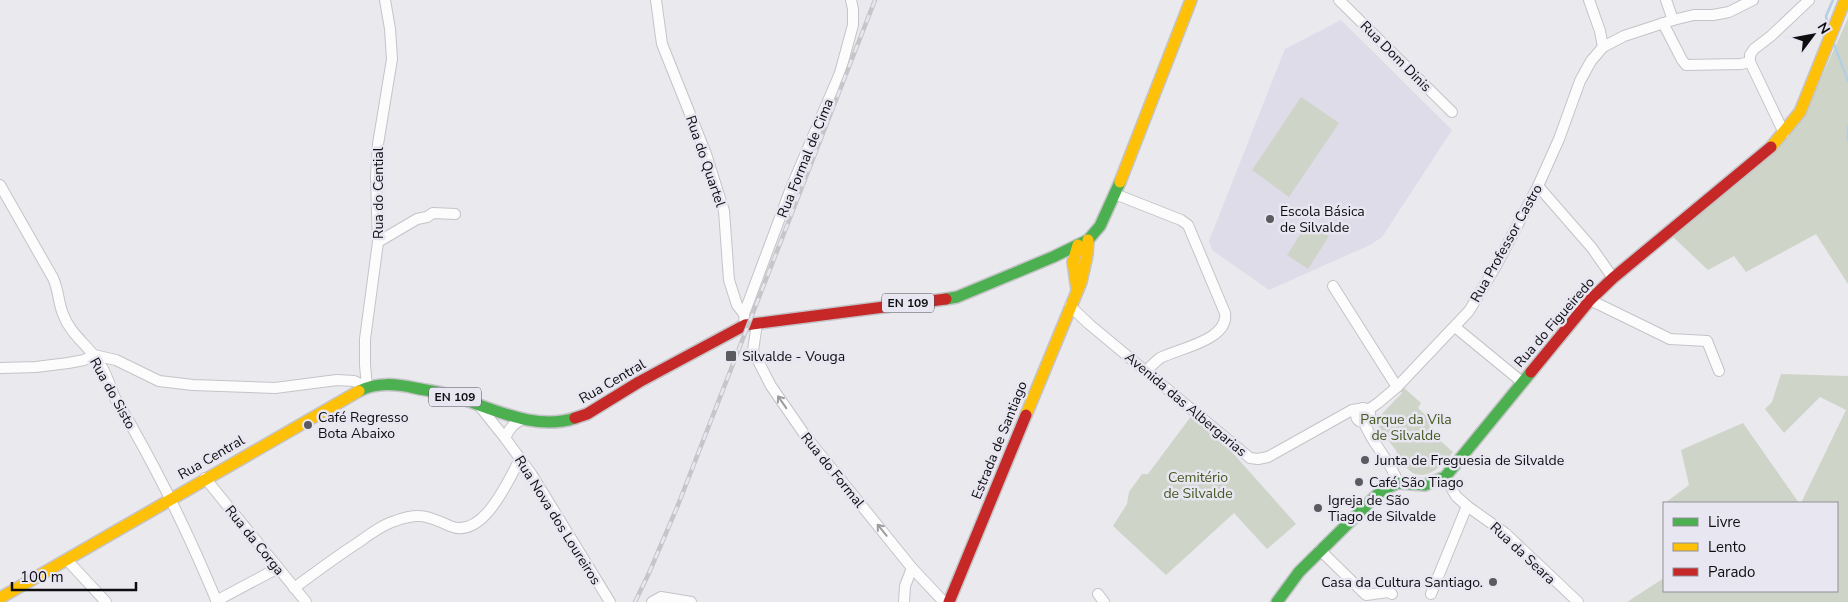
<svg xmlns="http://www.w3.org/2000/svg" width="1848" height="602" font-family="'Nunito Sans',sans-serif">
<rect width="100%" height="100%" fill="#e9e9ee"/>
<path fill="#dedce8" d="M 1341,20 L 1452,130 L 1382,237 L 1370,245 L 1269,290 L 1212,250 L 1209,241 L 1285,49 Z"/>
<g fill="#ced4c8">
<path d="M 1848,18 L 1848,284 L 1816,234 L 1746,272 L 1734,256 L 1708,270 L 1671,235 L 1804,116 Z"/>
<path d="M 1301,97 L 1339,123 L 1289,197 L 1252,170 Z"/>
<path d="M 1309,221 L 1329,236 L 1308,269 L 1287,255 Z"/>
<path d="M 1781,374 L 1848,376 L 1848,602 L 1627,602 L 1664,578 L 1664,591 L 1837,591 L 1837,503 L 1801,503 L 1846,410 L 1820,397 L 1784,433 L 1765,409 L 1772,402 Z"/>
<path d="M 1403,387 L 1421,403 L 1418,408 L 1433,422 L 1428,430 L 1453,452 C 1444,463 1429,481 1413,473 C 1406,469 1401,461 1396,455 L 1397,452 L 1373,419 L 1377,414 L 1380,416 L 1402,393 L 1400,391 Z"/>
<path d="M 1192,415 L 1231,451 L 1296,524 L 1267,549 L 1234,513 L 1166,575 L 1113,526 L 1127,504 L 1129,492 L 1142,474 L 1148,474 Z"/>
<path d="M 1743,423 L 1799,503 L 1665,503 L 1689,485 L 1681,450 Z"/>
</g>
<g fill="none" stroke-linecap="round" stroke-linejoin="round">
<g stroke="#b3cfe2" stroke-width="2.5">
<path d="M 1828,28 L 1826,16 L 1833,0"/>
<path d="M 1833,42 L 1848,81"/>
<path d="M 1848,127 L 1848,141"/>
</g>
<g stroke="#c4c4c8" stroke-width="12">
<g id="street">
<path d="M 656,0 L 662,44 L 706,154 L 724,211 L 729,280 L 737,305 L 744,314 L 745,325"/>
<path d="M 1339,0 L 1452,112"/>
<path d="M 1589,0 L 1600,31 L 1603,47"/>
<path d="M 1666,0 L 1673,20"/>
<path d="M 1663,23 L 1682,60 L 1686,65 L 1741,64 L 1750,62"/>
<path d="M 1750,62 L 1750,55 L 1754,49 L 1771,36 L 1809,0"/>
<path d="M 1750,62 L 1784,133"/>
<path d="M 0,185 L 53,278 C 59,291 58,302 63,314 C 71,337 93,348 103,369 C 109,380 112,393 118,404 C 123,412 128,419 132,427 C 164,483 192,542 217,602"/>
<path d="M 1538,186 L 1592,248 L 1613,278"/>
<path d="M 1115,194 L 1181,220 L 1188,225 L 1225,313 C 1229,340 1180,348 1160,358 C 1155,362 1150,367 1146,371"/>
<path d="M 378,242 L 417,219 L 427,217 L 433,213 L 455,214"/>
<path d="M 1333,286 L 1397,387"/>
<path d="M 1590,300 L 1670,339 L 1707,341 L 1719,371"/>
<path d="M 1070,306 L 1089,324 L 1250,458 L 1258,459 L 1268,457 L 1352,410 L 1359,409"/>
<path d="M 744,314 L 791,188 L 840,73 L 853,25 L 853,9 L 851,0"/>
<path d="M 757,323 L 753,351 L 771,386 L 807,438 L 912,568 L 944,602"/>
<path d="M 1455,327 L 1522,382"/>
<path d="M 0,368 L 36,367 L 68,363 L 84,360 L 94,355 L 116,360 L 159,381 L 193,385 L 275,388 L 337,380 L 354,381 L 367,387"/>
<path d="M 367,387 L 365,365 L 365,339 L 378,242 L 376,177 L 378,144 L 392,59 L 390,29 L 385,0"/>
<path d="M 481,408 L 505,438"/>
<circle cx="1363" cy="415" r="7"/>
<path d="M 1368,410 L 1378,403 L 1397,387 L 1469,311 L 1496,266 L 1538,186 L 1559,139 L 1580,81 L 1591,61 L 1603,47 L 1624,36 L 1673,20 L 1694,15 L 1713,15 L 1729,12 L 1753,0"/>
<path d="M 524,419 C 513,423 510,428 505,438 L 532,475 L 610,602"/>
<path d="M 1364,422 C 1372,445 1391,460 1398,483"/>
<path d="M 1445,477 L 1456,496 L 1467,506 L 1505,533 L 1578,602"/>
<path d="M 205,478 L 306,602"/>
<path d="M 1320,550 L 1366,595 L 1388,592 L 1392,594"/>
<path d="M 67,560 L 106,602"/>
<path d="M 294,588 C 316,572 337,556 359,542 C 370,534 382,525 395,521 C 419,512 428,516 450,526 C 483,540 508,481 520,459"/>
<path d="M 1098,594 L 1104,602"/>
<path d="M 1431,594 L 1467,506"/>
<path d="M 216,601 L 278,568"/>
<path d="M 652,602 L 661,597 L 691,602"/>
<path d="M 904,602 L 905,586 L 912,568"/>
</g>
</g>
<g stroke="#c4c4c8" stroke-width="14">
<g id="fast">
<path d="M 946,299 L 957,297 L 1053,257 L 1088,240 L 1100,226 L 1120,182"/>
<path d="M 359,391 C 377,382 396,384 415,388 C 424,390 433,391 442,393 C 484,403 531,433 575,418"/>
<path d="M 1277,602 L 1299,572 L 1382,490 L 1398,483 L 1425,485 L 1445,477 L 1531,372"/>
</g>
</g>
<g stroke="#c4c4c8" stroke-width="14">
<g id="slow">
<path d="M 1771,147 L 1800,112 L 1845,0"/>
<path d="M 1120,182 L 1191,0"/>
<path d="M 1077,290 L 1073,262 L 1078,245"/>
<path d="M 1026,415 L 1081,282 L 1087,255 L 1088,240"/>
<path d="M 0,598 L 359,391"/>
</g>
</g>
<g stroke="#c4c4c8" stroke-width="14">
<g id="jam">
<path d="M 1531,372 L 1590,300 L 1613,278 L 1771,147"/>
<path d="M 575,418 L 587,414 L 639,382 L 745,325 L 946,299"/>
<path d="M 949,602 L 1026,415"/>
</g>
</g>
<use href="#street" stroke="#fcfcfc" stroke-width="10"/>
<use href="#fast" stroke="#4caf50" stroke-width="11"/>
<use href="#slow" stroke="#ffc107" stroke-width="11"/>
<use href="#jam" stroke="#c62828" stroke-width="11"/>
<g stroke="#c6c6c8" stroke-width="4.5">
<path id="rail" d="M 635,602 L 649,573 L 678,505 L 875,0"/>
</g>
<use href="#rail" stroke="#e8e6f1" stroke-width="2.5" stroke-dasharray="8" stroke-linecap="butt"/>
</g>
<defs><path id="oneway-shaft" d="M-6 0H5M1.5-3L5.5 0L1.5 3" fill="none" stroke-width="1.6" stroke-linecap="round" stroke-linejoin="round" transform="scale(1.25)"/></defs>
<g stroke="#9d9c9e">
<use href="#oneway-shaft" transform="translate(782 402) rotate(-125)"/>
<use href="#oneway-shaft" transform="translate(882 530) rotate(-129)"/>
</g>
<g fill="#5b5a5e" stroke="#e8e6f1" stroke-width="2">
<circle cx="1270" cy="219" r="5"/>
<rect x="725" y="350" width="12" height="12" rx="2.5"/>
<circle cx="308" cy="425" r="5"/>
<circle cx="1365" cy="460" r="5"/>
<circle cx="1359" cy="482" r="5"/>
<circle cx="1318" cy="508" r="5"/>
<circle cx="1493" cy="582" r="5"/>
</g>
<g text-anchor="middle" stroke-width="5" stroke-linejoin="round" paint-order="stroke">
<g fill="#e8e6f1" stroke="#4f4e54" stroke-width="1">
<rect x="882" y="293.5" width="52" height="19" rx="4"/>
<rect x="429" y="387.5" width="52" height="19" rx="4"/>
</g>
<g font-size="12" font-weight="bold" fill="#0e0d10">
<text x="908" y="307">EN 109</text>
<text x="455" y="401">EN 109</text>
</g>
<g font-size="14" fill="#0e0d10" stroke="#e8e6f1">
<text transform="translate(1396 56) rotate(45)" y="5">Rua Dom Dinis</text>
<text transform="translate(805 158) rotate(-68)" y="5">Rua Formal de Cima</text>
<text transform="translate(706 161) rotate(71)" y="5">Rua do Quartel</text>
<text transform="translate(378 193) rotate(-90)" y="5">Rua do Cential</text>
<text transform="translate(1506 243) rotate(-61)" y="5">Rua Professor Castro</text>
<text transform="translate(1554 322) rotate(-49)" y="5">Rua do Figueiredo</text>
<text transform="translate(612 381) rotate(-30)" y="5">Rua Central</text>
<text transform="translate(113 393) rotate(61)" y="5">Rua do Sisto</text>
<text transform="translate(1186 404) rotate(40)" y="5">Avenida das Albergarias</text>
<text transform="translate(999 440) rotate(-68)" y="5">Estrada de Santiago</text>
<text transform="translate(211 457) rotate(-30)" y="5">Rua Central</text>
<text transform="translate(833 470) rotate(51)" y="5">Rua do Formal</text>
<text transform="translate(558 520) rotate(58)" y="5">Rua Nova dos Loureiros</text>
<text transform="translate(255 540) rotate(51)" y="5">Rua da Corga</text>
<text transform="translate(1523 553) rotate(43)" y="5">Rua da Seara</text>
</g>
<g font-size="14" fill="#0e0d10" stroke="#e8e6f1" text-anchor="start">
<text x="1280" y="216">Escola Básica<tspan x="1280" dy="16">de Silvalde</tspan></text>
<text x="742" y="361">Silvalde - Vouga</text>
<text x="318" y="422">Café Regresso<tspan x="318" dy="16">Bota Abaixo</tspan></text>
<text x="1375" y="465">Junta de Freguesia de Silvalde</text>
<text x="1369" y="487">Café São Tiago</text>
<text x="1328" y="505">Igreja de São<tspan x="1328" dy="16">Tiago de Silvalde</tspan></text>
<text x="1483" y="587" text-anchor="end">Casa da Cultura Santiago.</text>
</g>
<g font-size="14" fill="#45581f" stroke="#e8e6f1">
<text x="1406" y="424">Parque da Vila<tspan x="1406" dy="16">de Silvalde</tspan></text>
<text x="1198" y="482">Cemitério<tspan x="1198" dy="16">de Silvalde</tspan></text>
</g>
</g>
<rect x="1663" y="502" width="175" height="90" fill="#e8e6f1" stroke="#918f97"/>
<rect x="1673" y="518" width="25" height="8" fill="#4caf50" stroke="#918f97"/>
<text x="1708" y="527" font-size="15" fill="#0e0d10">Livre</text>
<rect x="1673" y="543" width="25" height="8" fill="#ffc107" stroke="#918f97"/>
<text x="1708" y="552" font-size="15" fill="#0e0d10">Lento</text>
<rect x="1673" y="568" width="25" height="8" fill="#c62828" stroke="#918f97"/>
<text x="1708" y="577" font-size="15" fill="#0e0d10">Parado</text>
<g transform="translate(1813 35) rotate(58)" stroke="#e8e6f1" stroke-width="4" paint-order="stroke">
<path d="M0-4L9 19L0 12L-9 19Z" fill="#0e0d10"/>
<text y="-8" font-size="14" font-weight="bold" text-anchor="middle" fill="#0e0d10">N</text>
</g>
<path d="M12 582v8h124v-8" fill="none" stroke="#0e0d10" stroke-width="2.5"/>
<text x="20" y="582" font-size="15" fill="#0e0d10" stroke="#e8e6f1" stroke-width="4" paint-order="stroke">100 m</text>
</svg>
